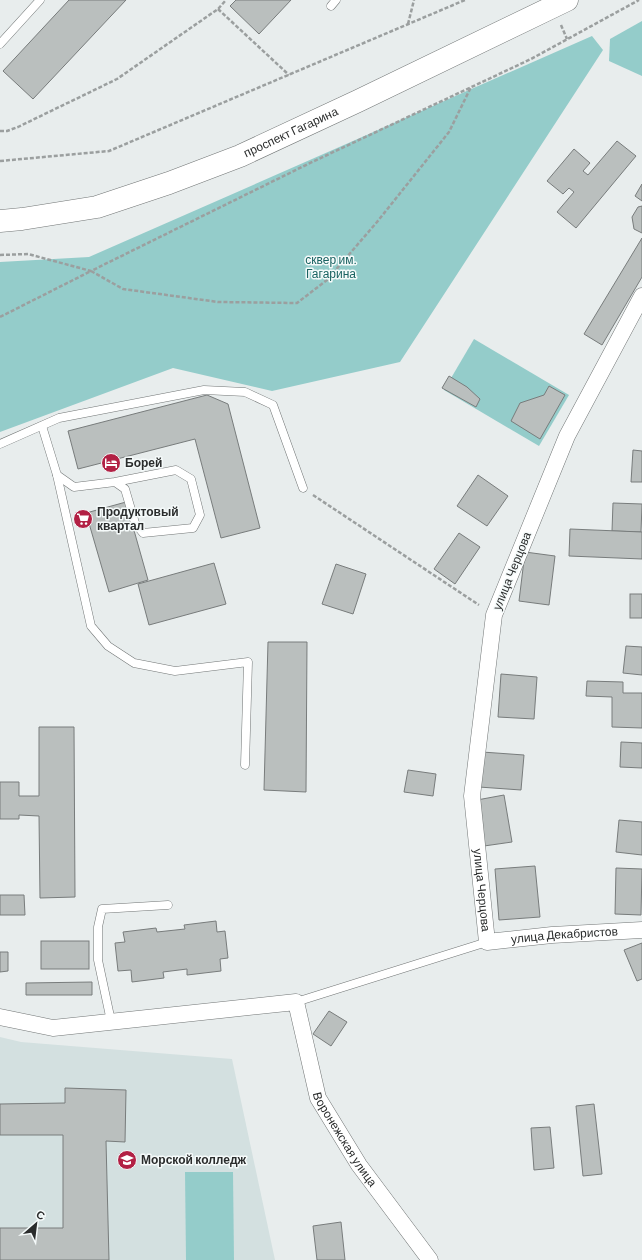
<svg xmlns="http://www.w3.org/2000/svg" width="642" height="1260" font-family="Barlow,sans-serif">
<rect width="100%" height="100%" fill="#e8eded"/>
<path fill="#d3e0e0" d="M 0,1037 L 21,1042 L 232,1059 L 275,1260 L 0,1260 Z"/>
<g fill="#94ccca">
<path d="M 642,21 L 642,76 L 609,61 L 610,39 Z"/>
<path d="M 592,36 L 603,50 L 400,362 L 272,391 L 173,368 L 0,432 L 0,262 L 89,257 Z"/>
<path d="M 474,339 L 569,395 L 539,446 L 444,390 Z"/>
<path d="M 185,1172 L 233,1172 L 234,1260 L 186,1260 Z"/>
</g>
<g fill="#babfbe" stroke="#787c7c">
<path d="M 69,0 L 126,0 L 33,99 L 3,71 Z"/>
<path d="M 236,0 L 291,0 L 259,34 L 230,6 Z"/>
<path d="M 617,141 L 636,156 L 576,228 L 557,212 L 574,192 L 569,188 L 563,194 L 547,181 L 574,149 L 590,163 L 583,171 L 588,175 Z"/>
<path d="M 642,184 L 642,201 L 635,196 Z"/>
<path d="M 642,206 L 642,233 L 634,229 L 632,217 L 638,207 Z"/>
<path d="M 642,238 L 642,277 L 602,345 L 584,334 Z"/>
<path d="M 449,376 L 467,387 L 480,399 L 476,407 L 442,388 Z"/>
<path d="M 549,386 L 565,395 L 540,439 L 511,421 L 520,403 L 544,395 Z"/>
<path d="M 207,395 L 228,404 L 260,528 L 221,538 L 195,439 L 78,469 L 68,431 Z"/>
<path d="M 633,450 L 642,451 L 642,482 L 631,482 Z"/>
<path d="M 478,475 L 508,496 L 487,526 L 457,506 Z"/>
<path d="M 126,502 L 148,580 L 109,592 L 86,513 Z"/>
<path d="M 613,503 L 642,504 L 641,532 L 612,531 Z"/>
<path d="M 570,529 L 642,532 L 642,559 L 569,556 Z"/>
<path d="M 459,533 L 480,547 L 455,584 L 434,569 Z"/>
<path d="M 525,552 L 555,556 L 549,605 L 519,601 Z"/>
<path d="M 214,563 L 226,604 L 149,625 L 138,584 Z"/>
<path d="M 336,564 L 366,574 L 353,614 L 322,604 Z"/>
<rect x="630" y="594" width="12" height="24"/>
<path d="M 268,642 L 307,642 L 306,792 L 264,790 Z"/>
<path d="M 626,646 L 642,647 L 642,675 L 623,673 Z"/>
<path d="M 501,674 L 537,677 L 534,719 L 498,717 Z"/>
<path d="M 587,681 L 623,682 L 623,693 L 642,693 L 642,728 L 612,727 L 612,697 L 586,696 Z"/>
<path d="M 39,727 L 74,727 L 75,897 L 40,898 L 39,816 L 19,815 L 19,819 L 0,819 L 0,782 L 19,782 L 19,796 L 39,796 Z"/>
<path d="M 621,742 L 642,743 L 642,768 L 620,767 Z"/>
<path d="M 482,752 L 524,755 L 521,790 L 479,787 Z"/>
<path d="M 408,770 L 436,774 L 433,796 L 404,792 Z"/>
<path d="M 504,795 L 512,842 L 484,846 L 477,800 Z"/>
<path d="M 619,820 L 642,822 L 642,855 L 616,852 Z"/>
<path d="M 535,866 L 540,917 L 499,920 L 495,869 Z"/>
<path d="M 616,868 L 642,869 L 641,915 L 615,914 Z"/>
<path d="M 0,895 L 24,895 L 25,915 L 0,915 Z"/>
<path d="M 216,921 L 217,932 L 225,931 L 228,958 L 220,959 L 221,971 L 187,975 L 187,969 L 163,972 L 164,978 L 132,982 L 131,970 L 118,971 L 115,943 L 125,942 L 123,932 L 156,928 L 157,932 L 185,929 L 184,925 Z"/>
<rect x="41" y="941" width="48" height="28"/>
<path d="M 642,943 L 642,979 L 637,981 L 624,950 Z"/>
<path d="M 0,952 L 8,952 L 8,971 L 0,972 Z"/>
<path d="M 92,982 L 92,995 L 26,995 L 26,983 Z"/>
<path d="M 329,1011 L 347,1022 L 331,1046 L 313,1034 Z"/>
<path d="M 65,1088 L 126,1090 L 125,1142 L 106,1141 L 109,1260 L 0,1260 L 0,1228 L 63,1228 L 63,1135 L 0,1135 L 0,1104 L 65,1103 Z"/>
<path d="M 594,1104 L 602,1174 L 583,1176 L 576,1106 Z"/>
<path d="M 550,1127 L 554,1168 L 534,1170 L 531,1128 Z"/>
<path d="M 341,1222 L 345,1260 L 317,1260 L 313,1226 Z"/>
</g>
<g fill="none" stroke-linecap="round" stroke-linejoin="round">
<g stroke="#727676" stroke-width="9">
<g id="service">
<path d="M 331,6 L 336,0"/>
<path d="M 0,44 L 40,0"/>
<path d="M 42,426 L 57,475 L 74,487 L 115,482 L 125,489 L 135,523 L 143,533 L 193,528 L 200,515 L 191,479 L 176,470 L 115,482"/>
<path d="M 0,444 L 59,418 L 204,390 L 245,392 L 273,405 L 303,488"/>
<path d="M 57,475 L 91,626 L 108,646 L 134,663 L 175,671 L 248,662 L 245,765"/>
<path d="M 296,1002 L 487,942"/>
<path d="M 111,1021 L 98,960 L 98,927 L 102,909 L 168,905"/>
</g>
</g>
<g stroke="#727676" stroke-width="17">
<g id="minor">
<path id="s1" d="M 642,296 L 567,436 L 494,615 L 472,796 L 487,942 L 552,935 L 642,930"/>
<path id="s2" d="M 0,1017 L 53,1028 L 296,1002 L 318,1098 L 359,1165 L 430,1260"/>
</g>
</g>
<g stroke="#727676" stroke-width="23">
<g id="secondary">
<path id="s3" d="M 0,221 L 22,219 L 97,207 L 169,183 L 240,156 L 358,101 L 567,0"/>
</g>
</g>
<g stroke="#9b9f9f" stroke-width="2.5" stroke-dasharray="4 2" stroke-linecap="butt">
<path d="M 218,9 L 289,75"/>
<path d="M 408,24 L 414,0"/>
<path d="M 561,25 L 567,39"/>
<path d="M 0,131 L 7,131 L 18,127 L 117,79 L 218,9 L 226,0"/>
<path d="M 0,161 L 109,151 L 465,0"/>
<path d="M 0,255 L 28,254 L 91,271 L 308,164 L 531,59 L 639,0"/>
<path d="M 0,317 L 91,271 L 123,289 L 218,302 L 297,303 L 327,280 L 377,222 L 449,132 L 471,87"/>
<path d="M 313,495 L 479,605"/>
</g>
<use href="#service" stroke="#fff" stroke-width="8"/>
<use href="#minor" stroke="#fff" stroke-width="16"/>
<use href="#secondary" stroke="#fff" stroke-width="22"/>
</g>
<defs>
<g id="hotel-disc" transform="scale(1)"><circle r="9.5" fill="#b22044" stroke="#f5fafa"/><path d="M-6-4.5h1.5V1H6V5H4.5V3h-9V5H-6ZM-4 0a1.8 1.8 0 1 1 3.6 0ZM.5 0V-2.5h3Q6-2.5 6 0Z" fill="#fff"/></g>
<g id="supermarket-disc" transform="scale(1)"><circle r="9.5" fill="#b22044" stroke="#f5fafa"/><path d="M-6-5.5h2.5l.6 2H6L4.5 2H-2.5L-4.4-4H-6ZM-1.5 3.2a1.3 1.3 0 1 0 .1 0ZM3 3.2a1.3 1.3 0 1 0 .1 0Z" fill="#fff"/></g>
<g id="university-disc" transform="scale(1)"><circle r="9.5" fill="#b22044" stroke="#f5fafa"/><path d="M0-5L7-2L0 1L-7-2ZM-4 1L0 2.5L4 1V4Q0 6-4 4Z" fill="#fff"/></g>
</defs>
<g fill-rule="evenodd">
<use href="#hotel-disc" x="111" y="463"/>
<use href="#supermarket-disc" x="83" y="519"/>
<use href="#university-disc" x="127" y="1160"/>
</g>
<g text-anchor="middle" stroke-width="3" stroke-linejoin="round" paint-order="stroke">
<g font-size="12" fill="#2a2c2c" stroke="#f5fafa">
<text dy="4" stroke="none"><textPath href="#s3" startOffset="306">проспект Гагарина</textPath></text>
<text transform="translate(512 571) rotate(-68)" y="4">улица Черцова</text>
<text dy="4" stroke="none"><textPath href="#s1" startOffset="629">улица Черцова</textPath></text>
<text dy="4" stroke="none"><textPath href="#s1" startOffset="759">улица Декабристов</textPath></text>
<text dy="4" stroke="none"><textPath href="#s2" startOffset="446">Воронежская улица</textPath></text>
</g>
<g font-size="12" fill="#1a6362" stroke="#f5fafa">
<text x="331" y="264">сквер им.<tspan x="331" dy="14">Гагарина</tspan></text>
</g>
<g font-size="12" font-weight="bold" fill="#2a2c2c" stroke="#f5fafa" text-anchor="start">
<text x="125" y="467">Борей</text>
<text x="97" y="516">Продуктовый<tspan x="97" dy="14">квартал</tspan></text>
<text x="141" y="1164">Морской колледж</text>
</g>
</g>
<g transform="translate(36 1224) rotate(28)" stroke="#f5fafa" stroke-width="3" paint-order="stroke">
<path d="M0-3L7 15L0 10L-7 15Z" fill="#2a2c2c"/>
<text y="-6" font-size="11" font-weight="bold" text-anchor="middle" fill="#2a2c2c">С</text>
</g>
</svg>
